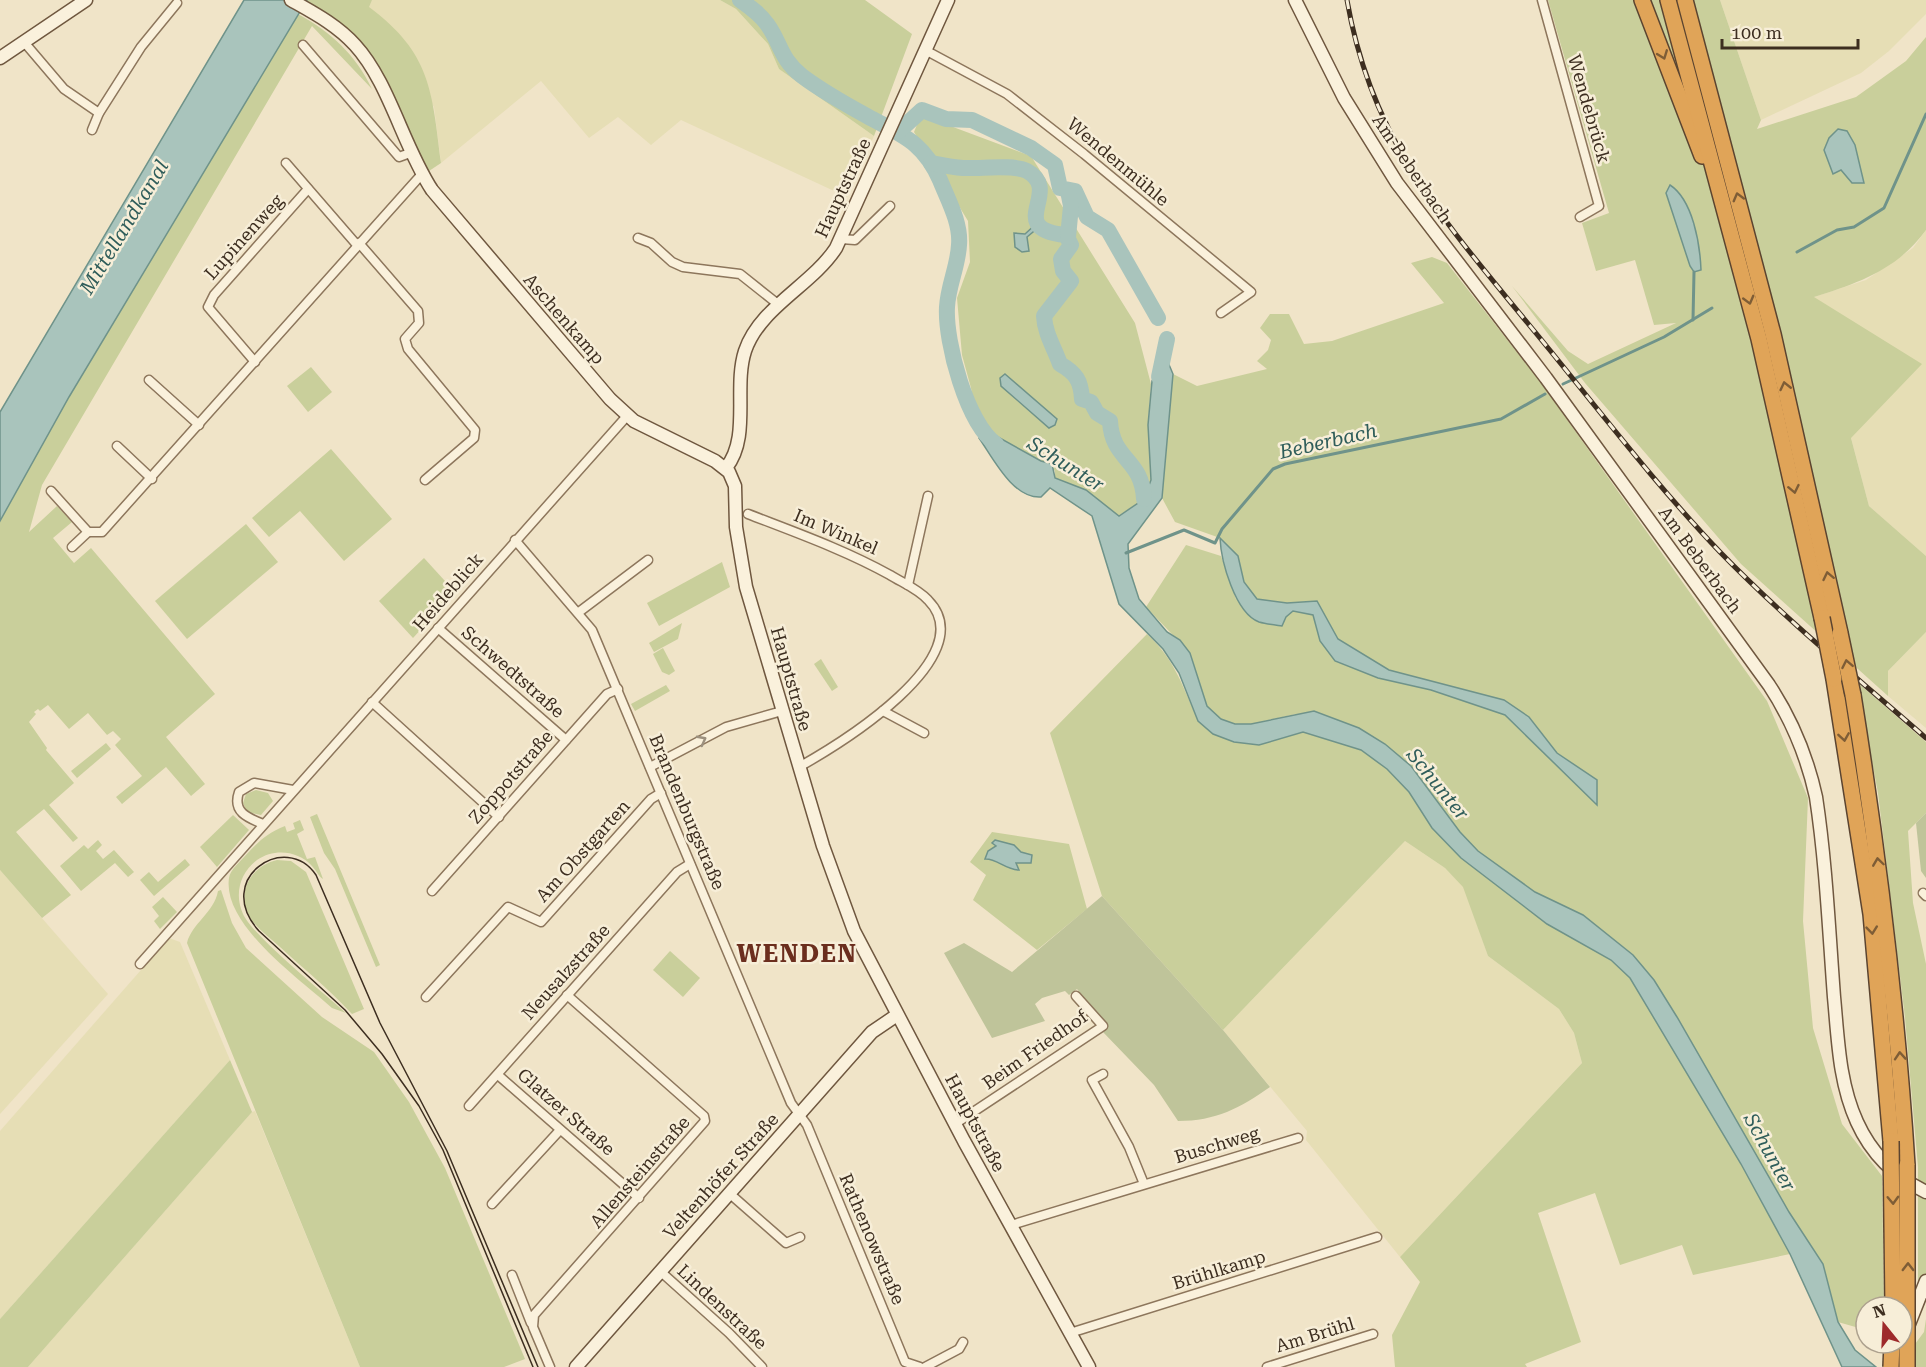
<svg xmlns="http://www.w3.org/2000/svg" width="1926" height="1367" font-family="'Roboto Serif',serif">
<rect width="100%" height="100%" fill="#f0e4c8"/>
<g fill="#e6deb5">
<path d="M 372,0 L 720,0 L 736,9 L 768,44 L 779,69 L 874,136 L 847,197 L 681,120 L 651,145 L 618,117 L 589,138 L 541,81 L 441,163 L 434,107 L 368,7 Z"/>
<path d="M 1720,0 L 1926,0 L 1926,14 L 1889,51 L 1861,73 L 1761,120 Z"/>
<path d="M 1926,230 L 1926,556 L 1869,506 L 1814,297 L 1866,280 L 1913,248 Z"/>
<path d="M 1926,632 L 1926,728 L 1888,696 L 1888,671 Z"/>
<path d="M 1405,841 L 1445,868 L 1464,887 L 1488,956 L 1559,1009 L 1574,1033 L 1582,1063 L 1400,1257 L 1306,1140 L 1307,1131 L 1223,1030 Z"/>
<path d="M 0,870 L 108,994 L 0,1114 Z"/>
<path d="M 169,938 L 180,942 L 230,1060 L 0,1319 L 0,1131 Z"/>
<path d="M 255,1111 L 360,1367 L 28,1367 L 252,1112 Z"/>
</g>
<g fill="#c9cf9b">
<path d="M 307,0 L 372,0 L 369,7 C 431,53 432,91 441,163 L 426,173 L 383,78 L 305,4 Z"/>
<path d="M 720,0 L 865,0 L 912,34 L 874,136 L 779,69 L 768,44 L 736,9 Z"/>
<path d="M 1548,0 L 1720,0 L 1761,120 L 1757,129 L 1856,97 L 1906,61 L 1926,37 L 1926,230 C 1898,269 1859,283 1814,297 L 1922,364 L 1851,438 L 1869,506 L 1926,556 L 1926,632 L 1888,671 L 1888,696 L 1741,564 L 1585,383 L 1512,286 L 1568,351 L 1588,364 L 1676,323 L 1654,325 L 1635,260 L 1596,271 L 1582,223 L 1609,213 Z"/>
<path d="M 298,14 C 331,32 356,55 372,89 L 312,26 L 42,485 L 29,532 L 57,506 L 72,522 L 53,538 L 74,563 L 91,548 L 215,694 L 166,737 L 205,784 L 191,796 L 166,767 L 122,804 L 116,797 L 142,776 L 115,745 L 121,739 L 113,731 L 107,735 L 88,713 L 69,729 L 48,705 L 40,711 L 38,709 L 34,712 L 36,714 L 29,722 L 47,748 L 46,750 L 74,783 L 49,805 L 78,838 L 73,842 L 44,809 L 16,832 L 71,895 L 42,918 L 0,870 L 0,521 L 69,397 Z"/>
<path d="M 921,115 L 1031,156 L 1135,323 L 1151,384 L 1148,425 L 1151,480 L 1144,499 L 1118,516 L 1055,478 L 1055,471 L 1048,462 L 1041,461 L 982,428 L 979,438 L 971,388 L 962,355 L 957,298 L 970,262 L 968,221 L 914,132 Z"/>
<path d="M 1432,257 L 1447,263 L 1541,383 L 1767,701 L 1808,798 L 1803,921 L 1813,1028 L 1842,1124 L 1882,1176 L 1884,1307 L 1866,1307 L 1866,1330 L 1838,1322 L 1823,1264 L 1789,1212 L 1677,1017 L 1654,980 L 1633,955 L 1583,915 L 1535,892 L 1478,851 L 1460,832 L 1411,766 L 1296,714 L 1251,724 L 1235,724 L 1221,719 L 1207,706 L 1190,653 L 1146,607 L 1186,545 L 1221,556 L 1236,599 L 1286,617 L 1293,611 L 1313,615 L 1320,641 L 1378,678 L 1431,690 L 1505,715 L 1597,804 L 1597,780 L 1557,753 L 1529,717 L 1504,700 L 1389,670 L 1338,639 L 1317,601 L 1287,603 L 1257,599 L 1244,582 L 1238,556 L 1220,538 L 1175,522 L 1162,498 L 1173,374 L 1197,386 L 1267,369 L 1257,361 L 1268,350 L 1271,340 L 1260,328 L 1270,314 L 1289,314 L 1304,344 L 1332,341 L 1444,303 L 1411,263 Z"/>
<path d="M 311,367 L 332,392 L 308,412 L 287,386 Z"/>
<path d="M 331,449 L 392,519 L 344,561 L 300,511 L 269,537 L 252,518 Z"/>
<path d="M 246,524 L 278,562 L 187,639 L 155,601 Z"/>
<path d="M 424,558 L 455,592 L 413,638 L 379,601 Z"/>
<path d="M 722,562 L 730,587 L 659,626 L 647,603 Z"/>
<path d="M 682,623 L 678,639 L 654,652 L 649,643 Z"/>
<path d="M 1147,634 C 1176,661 1182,686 1198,720 L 1283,738 L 1303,732 L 1361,750 L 1387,769 L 1409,792 L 1432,828 L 1506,891 L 1548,924 L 1611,960 L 1630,978 L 1653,1016 L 1741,1164 L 1790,1254 L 1693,1275 L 1682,1245 L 1620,1265 L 1595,1193 L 1538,1213 L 1581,1342 L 1525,1364 L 1527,1367 L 1395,1367 L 1392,1335 L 1420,1282 L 1400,1257 L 1582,1063 L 1574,1033 L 1559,1009 L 1488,956 L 1463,887 L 1445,868 L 1405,841 L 1223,1030 L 1102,896 L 1050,733 Z"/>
<path d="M 663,648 L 675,671 L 669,675 L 662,672 L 653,654 Z"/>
<path d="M 821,659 L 838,687 L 832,691 L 814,664 Z"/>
<path d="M 1857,682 L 1926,742 L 1926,813 L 1908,831 L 1913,903 L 1926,964 L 1926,1300 L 1918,1318 L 1918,1167 L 1905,1018 L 1878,793 Z"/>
<path d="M 666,685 L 670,691 L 635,711 L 631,704 Z"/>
<path d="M 106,743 L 111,749 L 77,778 L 71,771 Z"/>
<path d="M 256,790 L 268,793 L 273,801 L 261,815 L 247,812 L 243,803 L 246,794 Z"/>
<path d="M 317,814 L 380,965 L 376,967 L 335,869 L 324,853 L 310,817 Z"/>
<path d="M 233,815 L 249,830 L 217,867 L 200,847 Z"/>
<path d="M 300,820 L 304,830 L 297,834 L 307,859 L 315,857 L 323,879 C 319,877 316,870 312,866 C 298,851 275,848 257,860 C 240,873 234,894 243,914 C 252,935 325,994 346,1013 L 332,1008 C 301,980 222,925 229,878 C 230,870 240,862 245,856 C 258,842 267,833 285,826 L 287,832 L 295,829 L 293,823 Z"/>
<path d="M 992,832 L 1069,844 L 1087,909 L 1037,950 L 973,900 L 986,875 L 970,862 Z"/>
<path d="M 98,840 L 102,845 L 96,851 L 103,859 L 114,850 L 134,872 L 128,877 L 115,863 L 81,891 L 60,866 L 84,845 L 88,849 Z"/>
<path d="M 185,859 L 190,865 L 154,896 L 140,880 L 149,872 L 158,882 Z"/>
<path d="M 277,860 L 291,861 L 306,872 L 364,1009 L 352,1014 C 330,990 304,969 280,947 C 270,938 258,929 250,918 C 235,893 251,866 277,860 Z"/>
<path d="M 221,890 L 232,923 L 246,948 L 322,1017 L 374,1052 L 409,1102 L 445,1168 L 525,1359 L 504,1367 L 360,1367 L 187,943 C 192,923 214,913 218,891 Z"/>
<path d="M 163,897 L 177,912 L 160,929 L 154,921 L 159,916 L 152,907 Z"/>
<path d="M 670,951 L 700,978 L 683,997 L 653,970 Z"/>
<path d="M 230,1060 L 252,1112 L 28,1367 L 0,1367 L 0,1319 Z"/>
<path d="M 1926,1319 L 1926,1367 L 1898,1367 L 1924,1332 Z"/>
</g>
<g fill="#bfc49a">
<path d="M 1926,813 L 1926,878 L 1921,871 L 1916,823 Z"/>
<path d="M 1102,896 L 1223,1030 L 1270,1087 C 1240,1108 1216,1121 1178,1121 L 1154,1085 L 1102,1031 L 1107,1026 L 1077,989 L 1069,995 L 1065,991 L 1042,998 L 1035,1004 L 1045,1021 L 992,1038 L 944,953 L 964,943 L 1012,972 Z"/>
</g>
<g fill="#a9c4bc" stroke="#6f938a" stroke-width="1.5">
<path d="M 244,0 L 307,0 L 69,397 L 0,521 L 0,412 Z"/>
<path d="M 1838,129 L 1847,131 L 1855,145 L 1864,183 L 1852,183 L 1841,170 L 1833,174 L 1824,150 L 1829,138 Z"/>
<path d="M 1670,185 C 1693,200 1700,244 1701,270 L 1694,272 L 1690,266 L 1666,193 Z"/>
<path d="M 1037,223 L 1039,227 L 1027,237 L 1029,251 L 1022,252 L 1015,247 L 1014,233 L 1025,234 Z"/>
<path d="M 1165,355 L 1173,374 L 1162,498 L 1128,544 L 1129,568 L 1139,599 L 1167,632 L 1180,640 L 1190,653 L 1207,706 L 1221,719 L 1235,724 L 1251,724 L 1314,711 L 1359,728 L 1385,744 L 1411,766 L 1460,832 L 1478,851 L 1535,892 L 1583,915 L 1633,955 L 1654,980 L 1677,1017 L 1789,1212 L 1823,1264 L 1838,1322 L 1855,1350 L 1876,1367 L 1842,1367 L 1790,1254 L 1741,1164 L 1630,978 L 1611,960 L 1547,924 L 1461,858 L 1432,828 L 1409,792 L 1387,769 L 1361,750 L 1303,732 L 1259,745 L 1234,742 L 1213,734 L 1198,721 L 1179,673 L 1163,649 L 1119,604 L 1092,516 L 1050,488 L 1041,497 C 1013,499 993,458 979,438 L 982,428 L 1041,461 L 1052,464 L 1055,478 L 1086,490 L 1119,516 L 1144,499 L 1151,480 L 1148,425 L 1152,381 Z"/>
<path d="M 1005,374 L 1057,419 L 1055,425 L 1049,428 L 1001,386 L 1000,378 Z"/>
<path d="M 1220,538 L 1238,556 L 1244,582 L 1257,599 L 1287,603 L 1317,601 L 1338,639 L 1389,670 L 1504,700 L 1529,717 L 1557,753 L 1597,780 L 1597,805 L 1505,715 L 1431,690 L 1378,678 L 1335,661 L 1320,641 L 1313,615 L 1293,611 L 1286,617 L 1282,626 C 1275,625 1266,624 1259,622 C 1235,613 1221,561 1220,538 Z"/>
<path d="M 995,840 L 1014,845 L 1021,852 L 1032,855 L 1031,863 L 1016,863 L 1019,870 C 1006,870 996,858 985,859 L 988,851 L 996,846 L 992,843 Z"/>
</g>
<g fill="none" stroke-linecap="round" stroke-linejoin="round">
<g stroke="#6f938a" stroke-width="3">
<path d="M 1797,252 L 1837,230 L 1854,227 L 1884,208 L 1926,114"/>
<path d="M 1693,320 L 1694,272"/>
<path d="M 1563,384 L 1664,337 L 1712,308"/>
<path d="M 1126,553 L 1184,530 L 1215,543 L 1222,529 L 1273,469 L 1285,464 L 1501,419 L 1545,394"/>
</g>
<g stroke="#a9c4bc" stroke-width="16">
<path d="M 740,0 C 750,7 760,14 767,24 C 781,43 780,59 802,76 C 822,91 845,104 867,116 C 901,135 923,141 940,180 C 948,200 961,223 959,245 C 958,266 948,286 947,307 C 945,342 967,424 996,444"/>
<path d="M 899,131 L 922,110 L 946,119 L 972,120 L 1031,148 L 1055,165 L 1060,188 L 1075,191 L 1087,217 L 1108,230 L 1158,318"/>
<path d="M 931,163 C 942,165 952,167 963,168 C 980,169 1014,164 1027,171 C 1064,191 1003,229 1066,235 L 1071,245 L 1061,259 L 1063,271 L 1071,281 L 1044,316 C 1045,334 1054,347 1060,364 C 1076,373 1081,381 1082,399 L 1091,402 L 1097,413 L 1110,421 C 1112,461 1142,458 1144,499"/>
<path d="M 1068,191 L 1071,206 L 1068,237"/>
<path d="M 1159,377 L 1167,339"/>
</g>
<g stroke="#8d765c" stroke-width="11">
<g id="street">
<path d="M 1542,0 L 1599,206 L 1580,217"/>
<path d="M 24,42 L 64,89 L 99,113 L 141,47 L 177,3"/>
<path d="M 303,45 L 399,157 L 410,153"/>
<path d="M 925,50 L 1007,94 L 1084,154 L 1251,292 L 1221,313"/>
<path d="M 92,130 L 99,113"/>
<path d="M 286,163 L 357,245"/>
<path d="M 638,238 L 651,243 L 672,262 L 683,267 L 740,274 L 779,305"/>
<path d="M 841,239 L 855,240 L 890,206"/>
<path d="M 359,243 L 418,311 L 419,323 L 405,339 L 408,349 L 475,430 L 474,438 L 425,480"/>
<path d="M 255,362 L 208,307 L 214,295 L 308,189"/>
<path d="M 149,380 L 199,425"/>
<path d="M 117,446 L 152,479"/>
<path d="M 51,491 L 88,532 L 102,532 L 422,174"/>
<path d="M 748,514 C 797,533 845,550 890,575 C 903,583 918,589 928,600 C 984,657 838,745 799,767"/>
<path d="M 515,540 L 592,630 L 791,1103 L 807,1125 L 905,1362 L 920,1367"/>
<path d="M 72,547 L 88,532"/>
<path d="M 908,585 L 928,496"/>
<path d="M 579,612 L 648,560"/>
<path d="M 438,628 L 566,740"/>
<path d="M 372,702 L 499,817"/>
<path d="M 883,711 L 924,733"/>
<path d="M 650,767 L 726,727 L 782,711"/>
<path d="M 263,824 C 248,818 232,812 239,792 L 254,783 L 293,790"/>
<path d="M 432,891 L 607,694 L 618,689"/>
<path d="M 1923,893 L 1926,896"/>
<path d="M 140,964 L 627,416"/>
<path d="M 426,997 L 508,907 L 541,922 L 651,799 L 661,793"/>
<path d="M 1103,1074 L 1092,1080 L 1129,1147 L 1144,1184"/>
<path d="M 498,1075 L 639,1198"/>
<path d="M 469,1106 L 677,872 L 690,864"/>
<path d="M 955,1124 L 1103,1026 L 1076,996"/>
<path d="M 729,1193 L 786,1243 L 800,1237"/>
<path d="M 492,1204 L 560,1130"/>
<path d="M 1011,1225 L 1298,1138"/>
<path d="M 660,1271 L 729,1333 L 762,1367"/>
<path d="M 512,1275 L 531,1323"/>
<path d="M 1070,1333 L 1377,1237"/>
<path d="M 550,1367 L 533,1327 L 534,1315 L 705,1121 L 704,1116 L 567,995"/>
<path d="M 925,1367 L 959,1349 L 963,1342"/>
<path d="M 1267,1367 L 1373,1334"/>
</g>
</g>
<g stroke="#6f573f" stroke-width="15">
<g id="secondary">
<path d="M 291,0 C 314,13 337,25 355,45 C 389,82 403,146 432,190 L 610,399 L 634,421 L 715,461 L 729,472 L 735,486 L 736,527 L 746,587 L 823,846 L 854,931 L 964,1141 L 1089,1367"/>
<path d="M 1295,0 L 1344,98 L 1397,183 L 1546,378 L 1769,685 C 1792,720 1807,756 1816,797 C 1826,863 1829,931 1834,997 C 1838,1039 1839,1083 1857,1122 C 1871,1153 1895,1177 1926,1192"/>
<path d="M 0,58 L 86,0"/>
<path d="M 726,468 C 751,437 733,388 745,351 C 760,307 811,286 836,248 L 948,0"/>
<path d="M 1909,1324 L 1926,1281"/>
<path d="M 576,1367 L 872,1032 L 897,1015"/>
</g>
</g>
<g stroke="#5b4430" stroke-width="18">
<g id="highway">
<path d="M 1642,0 L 1702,156"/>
<path d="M 1668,0 L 1759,339 L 1822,618"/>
<path d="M 1685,0 L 1773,334 L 1840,633"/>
<path d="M 1834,679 L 1871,914 L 1891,1141"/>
<path d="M 1853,695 C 1878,851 1897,1007 1907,1165"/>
</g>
</g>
<use href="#street" stroke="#faf1dc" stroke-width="8"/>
<use href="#secondary" stroke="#faf1dc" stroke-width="12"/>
<use href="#highway" stroke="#e0a458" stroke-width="15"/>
<path stroke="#3d2e20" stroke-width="1.5" d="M 533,1367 L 443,1150 L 419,1106 L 382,1054 L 345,1010 L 259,931 C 212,879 286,830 316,875 L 380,1023 L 447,1151 L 538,1367"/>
<g stroke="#3d2e20" stroke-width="5">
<path id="rail" d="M 1347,0 C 1372,144 1446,223 1535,332 C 1596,406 1654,483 1720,552 C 1784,618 1856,677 1926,738"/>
</g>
<use href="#rail" stroke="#f7eed8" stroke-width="3" stroke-dasharray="9" stroke-linecap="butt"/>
<g stroke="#5b4430" stroke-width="18" stroke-linecap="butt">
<g id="highway-bridge">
<path d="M 1822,618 L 1834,679"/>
<path d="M 1840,633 L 1853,695"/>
<path d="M 1891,1141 L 1893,1307"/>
<path d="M 1891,1367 L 1892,1343"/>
<path d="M 1907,1367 L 1907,1165"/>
</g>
</g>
<use href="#highway-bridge" stroke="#e0a458" stroke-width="15"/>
</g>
<defs><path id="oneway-chevron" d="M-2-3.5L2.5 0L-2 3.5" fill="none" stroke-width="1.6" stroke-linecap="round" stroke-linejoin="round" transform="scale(1.5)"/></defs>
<g stroke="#7e5d36">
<use href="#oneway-chevron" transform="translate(1663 55) rotate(69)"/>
<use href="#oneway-chevron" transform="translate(1738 197) rotate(-105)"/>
<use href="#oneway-chevron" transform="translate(1749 300) rotate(75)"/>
<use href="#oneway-chevron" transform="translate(1785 386) rotate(-103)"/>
<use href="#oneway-chevron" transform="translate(1794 489) rotate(78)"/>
<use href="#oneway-chevron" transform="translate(1828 576) rotate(-102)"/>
<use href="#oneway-chevron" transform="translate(1847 664) rotate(-101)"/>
<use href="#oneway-chevron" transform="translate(1844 737) rotate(81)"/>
<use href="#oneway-chevron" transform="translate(1878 862) rotate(-98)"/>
<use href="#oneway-chevron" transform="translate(1872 930) rotate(84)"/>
<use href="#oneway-chevron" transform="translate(1900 1056) rotate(-94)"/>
<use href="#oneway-chevron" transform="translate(1893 1200) rotate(88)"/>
<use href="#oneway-chevron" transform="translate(1908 1267) rotate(-90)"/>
</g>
<use stroke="#9c907e" href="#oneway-chevron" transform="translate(702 740) rotate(-28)"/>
<g text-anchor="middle" stroke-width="5" stroke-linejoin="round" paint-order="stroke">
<g font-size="18" fill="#3d2e20" stroke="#f7eed8">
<text transform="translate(1589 109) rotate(74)" y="6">Wendebrück</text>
<text transform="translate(1118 162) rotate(40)" y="6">Wendenmühle</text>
<text transform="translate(1412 169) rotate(56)" y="6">Am Beberbach</text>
<text transform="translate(843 188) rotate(-65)" y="6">Hauptstraße</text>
<text transform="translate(244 237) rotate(-48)" y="6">Lupinenweg</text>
<text transform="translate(564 319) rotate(49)" y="6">Aschenkamp</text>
<text transform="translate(836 532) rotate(23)" y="6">Im Winkel</text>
<text transform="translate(1700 560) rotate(54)" y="6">Am Beberbach</text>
<text transform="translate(448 592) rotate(-49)" y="6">Heideblick</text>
<text transform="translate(513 672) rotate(41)" y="6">Schwedtstraße</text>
<text transform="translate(791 679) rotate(74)" y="6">Hauptstraße</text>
<text transform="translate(511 777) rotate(-49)" y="6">Zoppotstraße</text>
<text transform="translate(687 812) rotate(67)" y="6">Brandenburgstraße</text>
<text transform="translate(583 851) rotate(-48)" y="6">Am Obstgarten</text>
<text transform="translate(566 972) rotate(-48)" y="6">Neusalzstraße</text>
<text transform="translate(1035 1050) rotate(-35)" y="6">Beim Friedhof</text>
<text transform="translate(566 1112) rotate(41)" y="6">Glatzer Straße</text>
<text transform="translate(975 1123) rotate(62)" y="6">Hauptstraße</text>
<text transform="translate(1217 1145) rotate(-17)" y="6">Buschweg</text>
<text transform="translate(640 1172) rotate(-49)" y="6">Allensteinstraße</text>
<text transform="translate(721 1176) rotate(-48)" y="6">Veltenhöfer Straße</text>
<text transform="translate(872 1239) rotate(67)" y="6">Rathenowstraße</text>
<text transform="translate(1219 1270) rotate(-17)" y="6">Brühlkamp</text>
<text transform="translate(722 1307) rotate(43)" y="6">Lindenstraße</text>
<text transform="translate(1315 1335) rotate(-17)" y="6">Am Brühl</text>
</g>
<g font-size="20" font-style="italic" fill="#2f5d5a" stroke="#f7eed8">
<text transform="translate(124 227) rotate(-59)" y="7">Mittellandkanal</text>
<text transform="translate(1328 441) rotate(-13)" y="7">Beberbach</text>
<text transform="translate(1066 464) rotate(32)" y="7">Schunter</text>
<text transform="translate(1438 784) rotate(51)" y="7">Schunter</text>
<text transform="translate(1770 1152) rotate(61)" y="7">Schunter</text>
</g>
<g font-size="24" font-weight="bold" letter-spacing="1.5" fill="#6b2e1e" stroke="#f7eed8">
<text x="797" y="962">WENDEN</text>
</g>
</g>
<g transform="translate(1884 1325) rotate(342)"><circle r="28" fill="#f7eed8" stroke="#ada18e" stroke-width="1.5"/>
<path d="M0-4.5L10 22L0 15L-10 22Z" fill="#9e2a2b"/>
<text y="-9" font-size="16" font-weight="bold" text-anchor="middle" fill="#3d2e20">N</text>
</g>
<path d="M1722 39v9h136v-9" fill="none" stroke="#3d2e20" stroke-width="3"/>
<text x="1731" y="39" font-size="18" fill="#3d2e20" stroke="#f7eed8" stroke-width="4.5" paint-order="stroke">100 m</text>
</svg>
